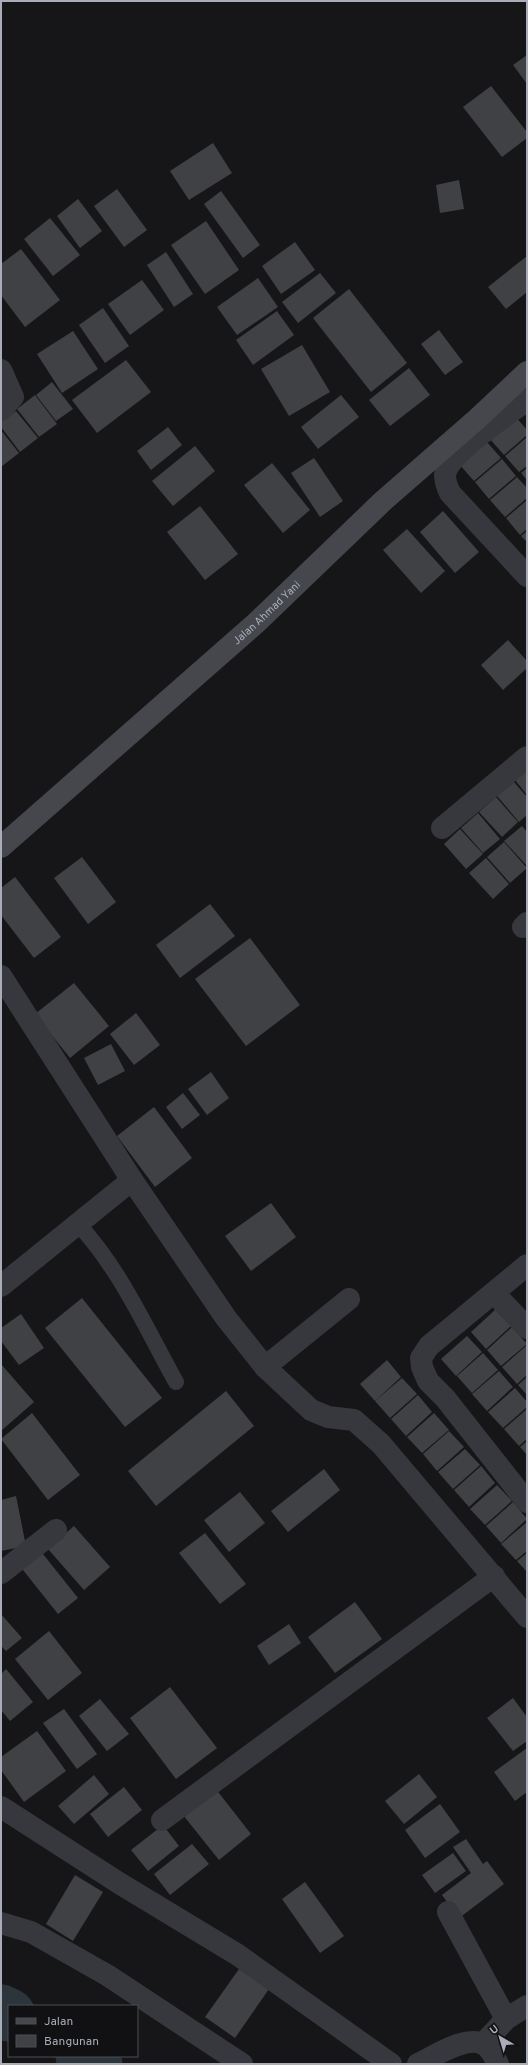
<svg xmlns="http://www.w3.org/2000/svg" width="528" height="2065" font-family="Overpass,sans-serif">
<rect width="100%" height="100%" fill="#161618"/>
<g fill="none" stroke-linecap="round" stroke-linejoin="round">
<g stroke="#2c353c" stroke-width="53">
<path d="M 1,2011 L 9,2015"/>
<path d="M 82,2056 L 96,2064"/>
</g>
</g>
<g fill="#404145">
<path d="M 527,55 L 527,84 L 513,65 Z"/>
<path d="M 491,86 L 527,132 L 527,138 L 502,157 L 463,107 Z"/>
<path d="M 213,143 L 232,173 L 189,200 L 170,171 Z"/>
<path d="M 459,180 L 464,209 L 440,213 L 436,185 Z"/>
<path d="M 117,189 L 147,230 L 124,247 L 94,206 Z"/>
<path d="M 221,191 L 260,245 L 243,258 L 204,204 Z"/>
<path d="M 78,199 L 102,231 L 80,248 L 57,216 Z"/>
<path d="M 50,218 L 80,255 L 53,276 L 24,239 Z"/>
<path d="M 206,221 L 239,270 L 205,294 L 171,245 Z"/>
<path d="M 295,242 L 315,270 L 281,294 L 262,266 Z"/>
<path d="M 21,249 L 60,300 L 25,327 L 1,295 L 1,264 Z"/>
<path d="M 166,252 L 193,294 L 174,307 L 147,265 Z"/>
<path d="M 527,256 L 527,292 L 506,309 L 488,287 Z"/>
<path d="M 320,273 L 336,293 L 298,323 L 282,302 Z"/>
<path d="M 258,278 L 278,307 L 237,335 L 217,307 Z"/>
<path d="M 142,280 L 164,310 L 130,335 L 108,304 Z"/>
<path d="M 349,289 L 407,363 L 371,392 L 313,318 Z"/>
<path d="M 103,308 L 129,346 L 105,363 L 79,325 Z"/>
<path d="M 277,311 L 294,335 L 253,365 L 236,340 Z"/>
<path d="M 439,330 L 463,362 L 445,375 L 421,344 Z"/>
<path d="M 73,331 L 98,369 L 62,393 L 37,354 Z"/>
<path d="M 302,345 L 330,392 L 289,416 L 261,369 Z"/>
<path d="M 126,360 L 151,392 L 97,433 L 72,400 Z"/>
<path d="M 409,368 L 430,395 L 390,426 L 369,400 Z"/>
<path d="M 52,382 L 73,409 L 56,421 L 36,395 Z"/>
<path d="M 35,395 L 57,424 L 39,437 L 17,409 Z"/>
<path d="M 341,395 L 359,417 L 318,449 L 301,427 Z"/>
<path d="M 16,411 L 38,438 L 20,452 L 1,427 L 1,422 Z"/>
<path d="M 515,416 L 527,430 L 527,435 L 504,455 L 489,438 Z"/>
<path d="M 168,427 L 182,445 L 151,470 L 137,451 Z"/>
<path d="M 1,430 L 19,453 L 1,467 Z"/>
<path d="M 527,437 L 527,466 L 519,472 L 505,456 Z"/>
<path d="M 486,441 L 501,458 L 474,481 L 459,464 Z"/>
<path d="M 195,446 L 215,471 L 173,506 L 152,481 Z"/>
<path d="M 314,458 L 343,501 L 320,517 L 291,473 Z"/>
<path d="M 502,459 L 516,476 L 489,499 L 475,482 Z"/>
<path d="M 272,463 L 310,510 L 283,533 L 244,485 Z"/>
<path d="M 527,468 L 527,480 L 521,473 Z"/>
<path d="M 517,477 L 527,488 L 527,498 L 505,517 L 490,500 Z"/>
<path d="M 527,500 L 527,529 L 520,535 L 506,518 Z"/>
<path d="M 200,506 L 238,554 L 205,580 L 167,532 Z"/>
<path d="M 443,511 L 479,552 L 455,573 L 420,532 Z"/>
<path d="M 407,529 L 445,571 L 421,593 L 383,550 Z"/>
<path d="M 527,531 L 527,542 L 521,536 Z"/>
<path d="M 508,640 L 527,661 L 527,668 L 503,690 L 481,665 Z"/>
<path d="M 527,770 L 527,795 L 515,780 Z"/>
<path d="M 514,782 L 527,797 L 527,815 L 519,822 L 497,796 Z"/>
<path d="M 496,797 L 518,822 L 502,837 L 479,812 Z"/>
<path d="M 478,813 L 500,839 L 483,853 L 461,828 Z"/>
<path d="M 522,826 L 527,832 L 527,866 L 504,841 Z"/>
<path d="M 460,829 L 483,854 L 466,869 L 444,844 Z"/>
<path d="M 504,842 L 527,868 L 510,883 L 487,857 Z"/>
<path d="M 82,857 L 116,902 L 88,924 L 54,878 Z"/>
<path d="M 486,858 L 509,884 L 493,899 L 469,873 Z"/>
<path d="M 15,877 L 61,937 L 34,958 L 1,915 L 1,888 Z"/>
<path d="M 210,904 L 235,936 L 180,978 L 156,945 Z"/>
<path d="M 250,938 L 300,1005 L 246,1046 L 195,979 Z"/>
<path d="M 74,983 L 109,1026 L 70,1058 L 35,1014 Z"/>
<path d="M 136,1013 L 160,1045 L 134,1065 L 110,1034 Z"/>
<path d="M 111,1044 L 125,1071 L 98,1085 L 84,1058 Z"/>
<path d="M 211,1072 L 229,1098 L 207,1115 L 188,1089 Z"/>
<path d="M 183,1093 L 200,1115 L 182,1129 L 166,1107 Z"/>
<path d="M 154,1107 L 192,1158 L 155,1187 L 117,1136 Z"/>
<path d="M 271,1203 L 296,1237 L 251,1271 L 225,1236 Z"/>
<path d="M 82,1298 L 162,1398 L 125,1427 L 45,1328 Z"/>
<path d="M 496,1309 L 511,1326 L 486,1349 L 471,1332 Z"/>
<path d="M 21,1314 L 44,1348 L 19,1365 L 1,1341 L 1,1328 Z"/>
<path d="M 512,1327 L 527,1344 L 501,1366 L 487,1350 Z"/>
<path d="M 467,1336 L 482,1352 L 456,1376 L 441,1359 Z"/>
<path d="M 527,1345 L 527,1375 L 517,1384 L 502,1367 Z"/>
<path d="M 483,1353 L 498,1370 L 472,1393 L 457,1376 Z"/>
<path d="M 387,1360 L 401,1377 L 375,1401 L 360,1384 Z"/>
<path d="M 1,1364 L 34,1402 L 1,1431 Z"/>
<path d="M 499,1371 L 513,1387 L 487,1411 L 472,1394 Z"/>
<path d="M 527,1377 L 527,1395 L 518,1385 Z"/>
<path d="M 402,1378 L 417,1394 L 390,1418 L 375,1401 Z"/>
<path d="M 515,1388 L 527,1402 L 527,1407 L 503,1428 L 488,1412 Z"/>
<path d="M 226,1391 L 254,1426 L 156,1506 L 128,1471 Z"/>
<path d="M 418,1395 L 432,1412 L 406,1436 L 391,1419 Z"/>
<path d="M 527,1409 L 527,1439 L 519,1446 L 504,1429 Z"/>
<path d="M 32,1413 L 80,1475 L 48,1500 L 1,1439 Z"/>
<path d="M 434,1413 L 449,1430 L 422,1453 L 407,1437 Z"/>
<path d="M 449,1431 L 464,1447 L 437,1471 L 423,1454 Z"/>
<path d="M 527,1441 L 527,1455 L 520,1447 Z"/>
<path d="M 465,1449 L 480,1465 L 453,1489 L 438,1472 Z"/>
<path d="M 481,1466 L 495,1483 L 469,1507 L 454,1490 Z"/>
<path d="M 324,1469 L 340,1490 L 288,1532 L 271,1511 Z"/>
<path d="M 497,1485 L 512,1501 L 485,1525 L 470,1509 Z"/>
<path d="M 240,1492 L 265,1523 L 229,1552 L 204,1520 Z"/>
<path d="M 16,1496 L 26,1546 L 1,1551 L 1,1500 Z"/>
<path d="M 513,1502 L 527,1519 L 501,1543 L 486,1526 Z"/>
<path d="M 527,1522 L 527,1551 L 516,1560 L 501,1544 Z"/>
<path d="M 74,1526 L 110,1567 L 84,1590 L 48,1549 Z"/>
<path d="M 205,1533 L 246,1584 L 220,1604 L 179,1553 Z"/>
<path d="M 39,1549 L 78,1598 L 58,1614 L 19,1565 Z"/>
<path d="M 527,1553 L 527,1572 L 517,1561 Z"/>
<path d="M 355,1602 L 382,1639 L 335,1673 L 308,1637 Z"/>
<path d="M 1,1614 L 22,1638 L 6,1651 L 1,1646 Z"/>
<path d="M 289,1624 L 301,1643 L 269,1665 L 257,1646 Z"/>
<path d="M 49,1631 L 82,1673 L 48,1700 L 15,1659 Z"/>
<path d="M 6,1669 L 33,1702 L 10,1721 L 1,1710 L 1,1674 Z"/>
<path d="M 170,1687 L 217,1748 L 176,1779 L 130,1718 Z"/>
<path d="M 513,1698 L 527,1717 L 527,1741 L 513,1751 L 487,1718 Z"/>
<path d="M 100,1699 L 129,1734 L 107,1751 L 79,1716 Z"/>
<path d="M 64,1709 L 97,1754 L 77,1769 L 43,1723 Z"/>
<path d="M 37,1731 L 66,1771 L 24,1802 L 1,1770 L 1,1757 Z"/>
<path d="M 527,1748 L 527,1792 L 515,1801 L 494,1772 Z"/>
<path d="M 419,1774 L 437,1797 L 404,1824 L 385,1801 Z"/>
<path d="M 94,1775 L 109,1794 L 74,1824 L 58,1806 Z"/>
<path d="M 124,1787 L 142,1810 L 108,1837 L 90,1814 Z"/>
<path d="M 215,1788 L 251,1834 L 219,1860 L 183,1815 Z"/>
<path d="M 440,1804 L 460,1832 L 425,1858 L 405,1830 Z"/>
<path d="M 163,1825 L 179,1846 L 148,1871 L 131,1850 Z"/>
<path d="M 466,1839 L 483,1864 L 487,1861 L 504,1884 L 459,1918 L 442,1895 L 471,1873 L 453,1847 Z"/>
<path d="M 192,1844 L 209,1864 L 170,1895 L 154,1874 Z"/>
<path d="M 453,1853 L 466,1871 L 435,1893 L 422,1875 Z"/>
<path d="M 75,1875 L 103,1892 L 73,1941 L 46,1924 Z"/>
<path d="M 305,1882 L 344,1936 L 320,1953 L 282,1899 Z"/>
<path d="M 239,1969 L 269,1989 L 235,2038 L 205,2017 Z"/>
</g>
<g fill="none" stroke-linecap="round" stroke-linejoin="round">
<path stroke="#37383d" stroke-width="16" d="M 78,1224 C 120,1269 146,1328 176,1382"/>
<g stroke="#37383d" stroke-width="22">
<path d="M 1,370 L 13,397 L 1,410"/>
<path d="M 527,400 C 509,414 448,453 445,475 C 445,482 447,487 450,493 L 527,576"/>
<path d="M 442,828 L 527,757"/>
<path d="M 523,927 L 527,923"/>
<path d="M 1,976 L 132,1180 L 1,1286"/>
<path d="M 132,1180 L 226,1318 L 265,1367 L 311,1410 L 328,1417 L 354,1420 L 381,1444 L 527,1617"/>
<path d="M 527,1265 L 429,1346 L 421,1358 L 422,1367 L 428,1381 L 445,1398 L 527,1502"/>
<path d="M 494,1293 L 527,1328"/>
<path d="M 265,1367 L 349,1299"/>
<path d="M 1,1573 L 56,1530"/>
<path d="M 1,1807 L 119,1883 L 238,1955 L 391,2064"/>
<path d="M 162,1820 L 494,1576"/>
<path d="M 448,1912 L 506,2019"/>
<path d="M 1,1923 L 31,1932 L 107,1975 L 242,2064"/>
<path d="M 483,2044 L 506,2019 L 527,2006"/>
<path d="M 418,2064 C 433,2057 466,2035 483,2044 C 491,2048 494,2057 498,2064"/>
</g>
<path stroke="#45474d" stroke-width="22" id="s1" d="M 1,847 L 256,623 L 383,501 L 477,419 L 527,372"/>
</g>
<g text-anchor="middle" stroke-width="3" stroke-linejoin="round" paint-order="stroke">
<g font-size="11" fill="#a8adb8" stroke="#111113">
<text dy="4" stroke="none"><textPath href="#s1" startOffset="354">Jalan Ahmad Yani</textPath></text>
</g>
</g>
<rect width="528" height="2065" fill="none" stroke="#a8adb8" stroke-width="4"/>
<rect x="8" y="2005" width="130" height="52" fill="#111113" stroke="#4d4f55"/>
<rect x="16" y="2018" width="20" height="6" fill="#45474d" stroke="#4d4f55"/>
<text x="44" y="2025" font-size="12" fill="#a8adb8">Jalan</text>
<rect x="16" y="2035" width="20" height="12" fill="#404145" stroke="#4d4f55"/>
<text x="44" y="2045" font-size="12" fill="#a8adb8">Bangunan</text>
<g transform="translate(500 2037) rotate(322)" stroke="#111113" stroke-width="3" paint-order="stroke">
<path d="M0-3L7 15L0 10L-7 15Z" fill="#a8adb8"/>
<text y="-6" font-size="11" font-weight="bold" text-anchor="middle" fill="#a8adb8">U</text>
</g>
</svg>
